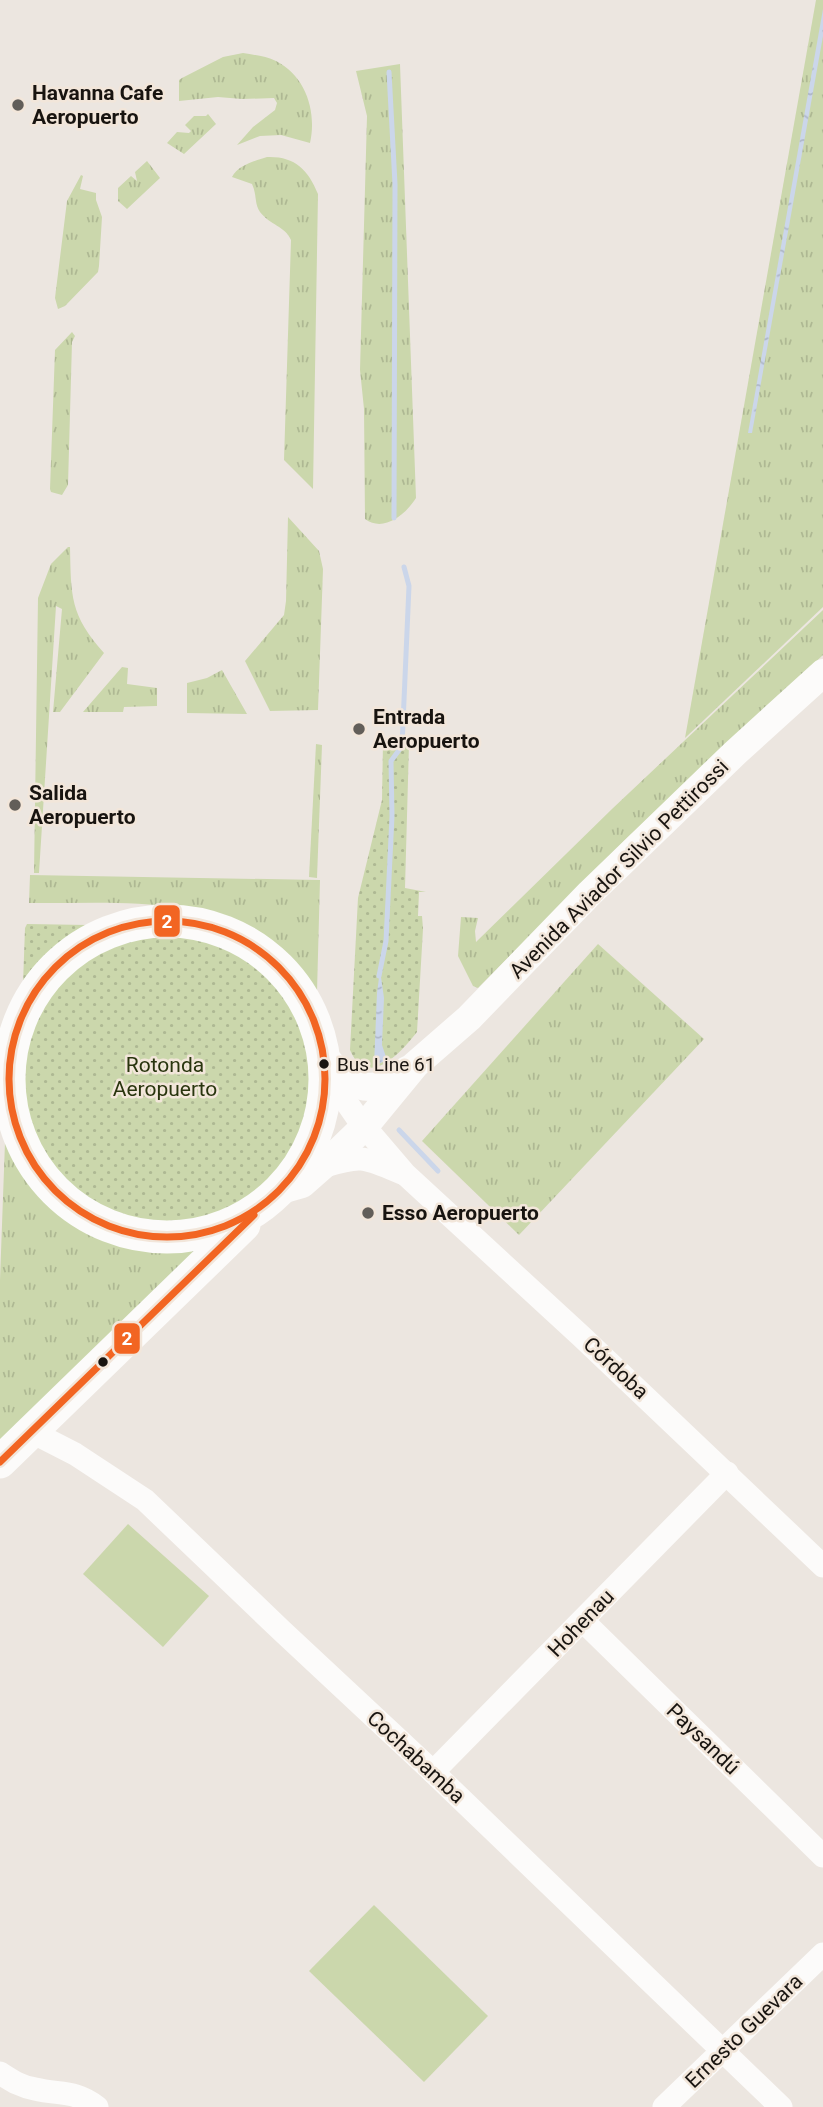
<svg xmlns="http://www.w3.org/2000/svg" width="823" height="2107" font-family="Roboto,sans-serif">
<defs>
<pattern id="grass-tufts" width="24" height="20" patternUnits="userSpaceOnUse" patternTransform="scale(1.75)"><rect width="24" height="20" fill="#cbd7ac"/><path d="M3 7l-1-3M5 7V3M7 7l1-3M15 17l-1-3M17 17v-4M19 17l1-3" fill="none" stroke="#aeb893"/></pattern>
<pattern id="park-dots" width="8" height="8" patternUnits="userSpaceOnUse" patternTransform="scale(1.75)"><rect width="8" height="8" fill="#cbd7ac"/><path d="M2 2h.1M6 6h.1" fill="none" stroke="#aeb893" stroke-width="1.8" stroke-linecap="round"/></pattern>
<pattern id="water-ripples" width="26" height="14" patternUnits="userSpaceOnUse" patternTransform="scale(1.75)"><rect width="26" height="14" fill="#cbd6ea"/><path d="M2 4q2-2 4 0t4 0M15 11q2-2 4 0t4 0" fill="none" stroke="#aeb7c8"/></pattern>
</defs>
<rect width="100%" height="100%" fill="#ece6e0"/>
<g fill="url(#grass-tufts)">
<path d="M 816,0 L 823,0 L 823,607 L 685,738 Z"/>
<path d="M 243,53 C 254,55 266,56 276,61 C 306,76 317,112 310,143 L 281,135 L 260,136 L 237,145 L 253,127 L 275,110 L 277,103 L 274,98 L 242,99 L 218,97 L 179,101 L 179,80 L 182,78 L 223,57 Z"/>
<path d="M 400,64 L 416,498 C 406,514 384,533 365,519 L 364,409 L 360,370 L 367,116 L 356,71 Z"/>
<path d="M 208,114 L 216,124 L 184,154 L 167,143 L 177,132 L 189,133 L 191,131 L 185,125 L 194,116 L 206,116 Z"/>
<path d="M 267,157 C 294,156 308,169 318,194 L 313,489 L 284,460 L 291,240 C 285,226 270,225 260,212 C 254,203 257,194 252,184 L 232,177 C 238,165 255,161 267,157 Z"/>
<path d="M 147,161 L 160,178 L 127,209 L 118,201 L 118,188 L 131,176 L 137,181 L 135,172 Z"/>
<path d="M 81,175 L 83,176 L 80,189 L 96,193 L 96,200 L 102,217 L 99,266 L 98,272 L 65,306 L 58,309 L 55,298 L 67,201 Z"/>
<path d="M 72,332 L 75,336 L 72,342 L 68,485 L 62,495 L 51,492 L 50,489 L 55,350 Z"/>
<path d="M 288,517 L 319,551 L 323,569 L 318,710 L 270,711 L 245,661 L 284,615 L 286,601 Z"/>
<path d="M 68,547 L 70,547 C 71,596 70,615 104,653 L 60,712 L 53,712 L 62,609 L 56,606 L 39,873 L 34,873 L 38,598 L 51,564 Z"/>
<path d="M 823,610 L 823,655 L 628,837 L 478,988 L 473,986 L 458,956 L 461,917 L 478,918 L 475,931 L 476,942 L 612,809 Z"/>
<path d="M 122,667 L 128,668 L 127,684 L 157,688 L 157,706 L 124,707 L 123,712 L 83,712 Z"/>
<path d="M 222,670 L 247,714 L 187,713 L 187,683 L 207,678 Z"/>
<path d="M 316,744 L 322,745 L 317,878 L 309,877 Z"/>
<path d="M 30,875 L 320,880 L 317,992 L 314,992 C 243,889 140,904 29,903 Z"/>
<path d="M 598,944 L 704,1039 L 519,1235 L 422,1141 Z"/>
<path d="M 5,1142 C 17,1160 26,1179 41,1195 C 83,1243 150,1256 210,1242 L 0,1447 L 0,1280 Z"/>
</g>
<g fill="url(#park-dots)">
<path d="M 383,743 L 409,744 L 405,888 L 426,892 L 419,892 L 418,916 L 422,916 L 423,929 L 417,1032 C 401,1053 367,1090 350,1050 L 358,898 L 382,800 Z"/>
<path d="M 27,924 L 88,925 L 92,927 L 73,935 L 50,952 L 23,984 L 25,928 Z"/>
<circle cx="165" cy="1077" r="147"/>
</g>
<g fill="#cbd7ac">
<path d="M 128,1524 L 209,1596 L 163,1647 L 83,1574 Z"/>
<path d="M 374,1905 L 488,2016 L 424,2082 L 309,1971 Z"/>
</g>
<g fill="url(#water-ripples)">
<path d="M 823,9 L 823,36 L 752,433 L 748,433 Z"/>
<path d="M 380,970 L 384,998 L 382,1045 L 387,1060 L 374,1066 L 377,993 Z"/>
</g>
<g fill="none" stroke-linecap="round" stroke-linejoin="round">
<g stroke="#cbd6ea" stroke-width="5">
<path d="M 389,72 L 395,184 L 394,518"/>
<path d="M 379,976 L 386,941 L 392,816 L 391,761 L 402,746 L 409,586 L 404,567"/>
<path d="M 399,1130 L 438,1171"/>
</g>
<g stroke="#fcfbfa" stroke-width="23">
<path d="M 325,1071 L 358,1119 L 405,1174 L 581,1336 L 823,1566"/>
<path d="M 325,1166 C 364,1154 365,1158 402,1173"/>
<path d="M 32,1432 L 75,1454 L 145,1500 L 282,1631 L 433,1772 L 781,2107"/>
<path d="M 583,1621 L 823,1856"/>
<path d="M 433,1772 L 727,1473"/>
<path d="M 0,2073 C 11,2080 21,2087 35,2089 C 60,2095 75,2090 97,2107"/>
<path d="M 664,2107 L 823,1954"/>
</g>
<g stroke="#fcfbfa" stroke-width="28">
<path d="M 323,1054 C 336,1072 358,1095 383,1084 C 391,1081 399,1075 407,1070"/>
<path d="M 281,1190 L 302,1184 L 335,1155 L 364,1127 L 415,1065 L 469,1018 L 590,893 L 735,753 L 823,673"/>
</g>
<g stroke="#fcfbfa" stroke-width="33">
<circle cx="167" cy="1079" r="158"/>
<path d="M 0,1462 L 244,1225"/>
</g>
<g stroke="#f2e6da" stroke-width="12">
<g id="bus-1">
<circle cx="167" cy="1079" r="158"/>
<path d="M 0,1462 L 254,1215"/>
</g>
</g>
<use href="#bus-1" stroke="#f26522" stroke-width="7"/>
</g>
<g fill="#625e59" stroke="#f2e6da" stroke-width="2.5">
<circle cx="18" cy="105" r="7"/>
<circle cx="359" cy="729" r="7"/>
<circle cx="15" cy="805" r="7"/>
<circle cx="368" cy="1213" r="7"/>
</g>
<g fill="#181410" stroke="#f2e6da" stroke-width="2.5">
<circle cx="324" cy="1064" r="6"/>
<circle cx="103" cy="1362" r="6"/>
</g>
<g text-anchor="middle" stroke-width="5" stroke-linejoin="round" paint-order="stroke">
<g font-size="19" fill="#181410" stroke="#f2e6da" text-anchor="start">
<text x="337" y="1071">Bus Line 61</text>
</g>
<g font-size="21" font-weight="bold" fill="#181410" stroke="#f2e6da" text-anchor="start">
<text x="32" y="100">Havanna Cafe<tspan x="32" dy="24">Aeropuerto</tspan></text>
<text x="373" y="724">Entrada<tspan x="373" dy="24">Aeropuerto</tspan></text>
<text x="29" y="800">Salida<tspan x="29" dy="24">Aeropuerto</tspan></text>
<text x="382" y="1220">Esso Aeropuerto</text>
</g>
<g font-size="21" fill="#181410" stroke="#f2e6da">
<text transform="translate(619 869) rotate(-45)" y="7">Avenida Aviador Silvio Pettirossi</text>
<text transform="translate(616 1368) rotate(43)" y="7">Córdoba</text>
<text transform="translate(581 1623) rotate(-46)" y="7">Hohenau</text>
<text transform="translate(703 1739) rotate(44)" y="7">Paysandú</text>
<text transform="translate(416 1757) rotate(43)" y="7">Cochabamba</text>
<text transform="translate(744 2031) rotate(-44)" y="7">Ernesto Guevara</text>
</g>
<g font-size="21" fill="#29350e" stroke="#f2e6da">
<text x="165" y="1072">Rotonda<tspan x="165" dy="24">Aeropuerto</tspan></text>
</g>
</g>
<g stroke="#f2e6da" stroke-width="2.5">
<rect x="153" y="904" width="28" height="34" rx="7" fill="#f26522"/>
<rect x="113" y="1322" width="28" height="33" rx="7" fill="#f26522"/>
</g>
<g font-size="19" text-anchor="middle" font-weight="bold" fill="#fff">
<text x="167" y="928">2</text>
<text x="127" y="1345">2</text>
</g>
</svg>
